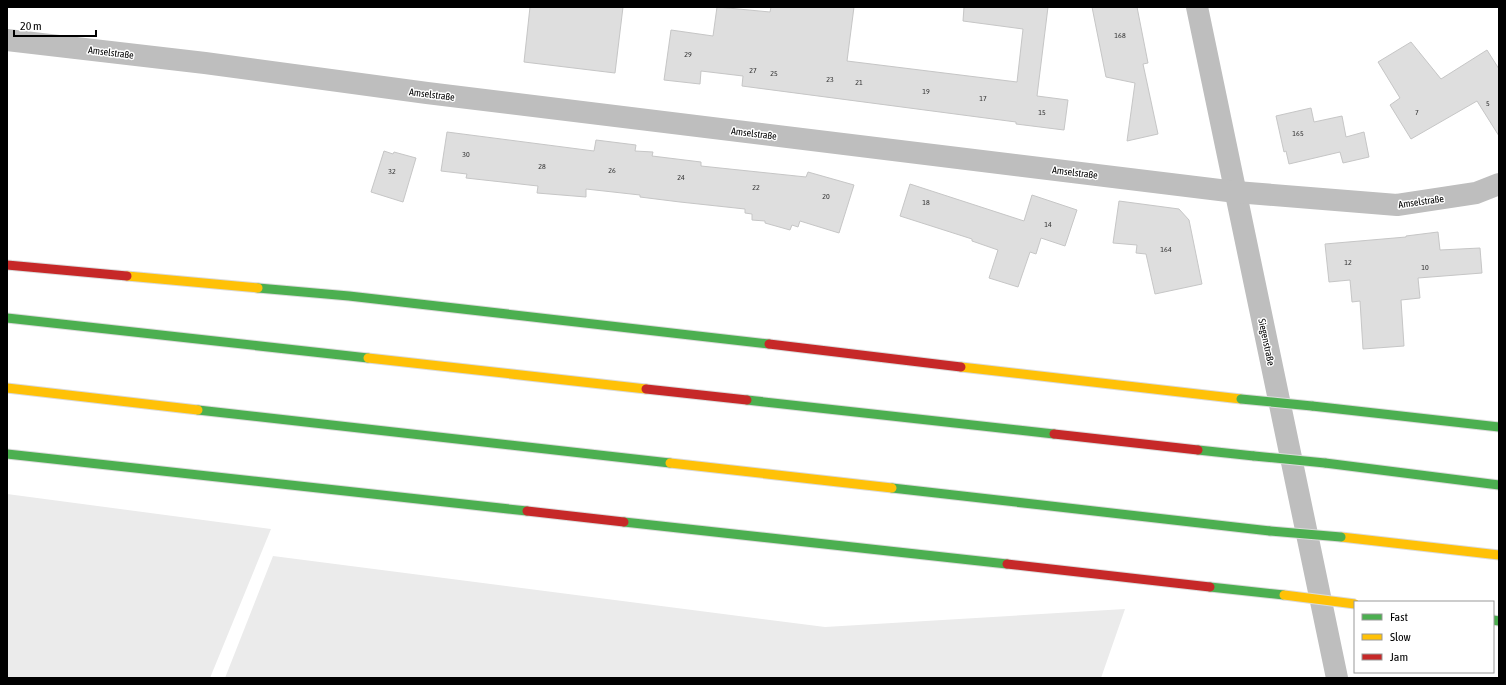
<svg xmlns="http://www.w3.org/2000/svg" width="1506" height="685" font-family="'Asap Condensed',sans-serif">
<rect width="100%" height="100%" fill="#fff"/>
<g fill="#ebebeb">
<path d="M 7,494 L 271,529 L 210,678 L 7,678 Z"/>
<path d="M 273,556 L 825,627 L 1125,609 L 1101,678 L 225,678 Z"/>
</g>
<g fill="#dedede" stroke="#c6c6c6">
<path d="M 530,7 L 623,7 L 615,73 L 524,62 Z"/>
<path d="M 717,7 L 770,12 L 771,7 L 854,7 L 847,61 L 1017,82 L 1023,29 L 963,21 L 964,7 L 1048,7 L 1037,96 L 1068,100 L 1064,130 L 1016,124 L 1016,122 L 742,86 L 743,76 L 701,71 L 700,84 L 664,80 L 671,30 L 713,36 Z"/>
<path d="M 1092,7 L 1137,7 L 1148,63 L 1143,64 L 1158,134 L 1127,141 L 1135,83 L 1106,77 Z"/>
<path d="M 1411,42 L 1441,79 L 1487,50 L 1499,69 L 1499,136 L 1477,101 L 1411,139 L 1390,105 L 1400,98 L 1378,62 Z"/>
<path d="M 1311,108 L 1314,122 L 1342,116 L 1346,137 L 1364,132 L 1369,157 L 1343,163 L 1340,152 L 1289,164 L 1286,151 L 1284,152 L 1276,116 Z"/>
<path d="M 447,132 L 594,151 L 596,140 L 636,145 L 635,151 L 653,152 L 652,156 L 701,162 L 701,166 L 806,177 L 808,172 L 854,185 L 839,233 L 800,221 L 798,227 L 792,225 L 790,230 L 765,223 L 765,221 L 752,220 L 752,214 L 745,213 L 745,209 L 680,202 L 640,197 L 640,195 L 586,189 L 586,197 L 537,193 L 538,186 L 466,178 L 467,174 L 441,171 Z"/>
<path d="M 384,151 L 393,154 L 394,152 L 416,158 L 403,202 L 371,192 Z"/>
<path d="M 910,184 L 1024,221 L 1032,195 L 1077,210 L 1065,246 L 1041,238 L 1036,254 L 1030,252 L 1018,287 L 989,278 L 998,250 L 972,241 L 972,239 L 900,216 Z"/>
<path d="M 1119,201 L 1179,209 L 1189,220 L 1202,284 L 1155,294 L 1146,254 L 1136,253 L 1137,245 L 1113,243 Z"/>
<path d="M 1438,232 L 1440,250 L 1480,248 L 1482,273 L 1418,278 L 1420,298 L 1401,300 L 1404,346 L 1363,349 L 1360,301 L 1352,302 L 1350,280 L 1329,282 L 1325,244 L 1406,237 L 1406,236 Z"/>
</g>
<g fill="none" stroke-linecap="round" stroke-linejoin="round">
<g stroke="#dbdbdb" stroke-width="11">
<g id="fast">
<path d="M 258,288 L 349,296 L 769,344"/>
<path d="M 7,318 L 368,358"/>
<path d="M 747,400 L 1054,434"/>
<path d="M 1312,406 L 1499,427"/>
<path d="M 198,410 L 670,463"/>
<path d="M 1198,450 L 1254,456"/>
<path d="M 7,454 L 527,511"/>
<path d="M 1325,463 L 1499,485"/>
<path d="M 892,488 L 1270,531"/>
<path d="M 624,522 L 1007,564"/>
<path d="M 1210,587 L 1284,595"/>
<path d="M 1493,620 L 1499,621"/>
</g>
</g>
<g stroke="#dbdbdb" stroke-width="11">
<g id="slow">
<path d="M 127,276 L 258,288"/>
<path d="M 368,358 L 646,389"/>
<path d="M 961,367 L 1241,399"/>
<path d="M 7,388 L 198,410"/>
<path d="M 670,463 L 892,488"/>
<path d="M 1341,537 L 1499,555"/>
</g>
</g>
<g stroke="#dbdbdb" stroke-width="11">
<g id="jam">
<path d="M 7,265 L 127,276"/>
<path d="M 769,344 L 961,367"/>
<path d="M 646,389 L 747,400"/>
<path d="M 1054,434 L 1198,450"/>
<path d="M 527,511 L 624,522"/>
<path d="M 1007,564 L 1210,587"/>
</g>
</g>
<g stroke="#bebebe" stroke-width="22">
<path d="M 1197,7 L 1337,678"/>
<path d="M 7,40 L 205,63 L 427,93 L 1236,192 L 1397,205 L 1476,193 L 1499,184"/>
</g>
<use href="#fast" stroke="#4caf50" stroke-width="9"/>
<use href="#slow" stroke="#ffc107" stroke-width="9"/>
<use href="#jam" stroke="#c62828" stroke-width="9"/>
<g stroke="#dbdbdb" stroke-width="11" stroke-linecap="butt">
<g id="fast-bridge">
<path d="M 1241,399 L 1312,406"/>
<path d="M 1254,456 L 1325,463"/>
<path d="M 1270,531 L 1341,537"/>
</g>
</g>
<g stroke="#dbdbdb" stroke-width="11" stroke-linecap="butt">
<path id="slow-bridge" d="M 1284,595 L 1355,604"/>
</g>
<use href="#fast-bridge" stroke="#4caf50" stroke-width="9"/>
<use href="#slow-bridge" stroke="#ffc107" stroke-width="9"/>
</g>
<g text-anchor="middle" stroke-width="3" stroke-linejoin="round" paint-order="stroke">
<g font-size="8" fill="#383838">
<text x="1120" y="38">168</text>
<text x="688" y="57">29</text>
<text x="753" y="73">27</text>
<text x="774" y="76">25</text>
<text x="830" y="82">23</text>
<text x="859" y="85">21</text>
<text x="926" y="94">19</text>
<text x="983" y="101">17</text>
<text x="1488" y="106">5</text>
<text x="1042" y="115">15</text>
<text x="1417" y="115">7</text>
<text x="1298" y="136">165</text>
<text x="466" y="157">30</text>
<text x="542" y="169">28</text>
<text x="612" y="173">26</text>
<text x="392" y="174">32</text>
<text x="681" y="180">24</text>
<text x="756" y="190">22</text>
<text x="826" y="199">20</text>
<text x="926" y="205">18</text>
<text x="1048" y="227">14</text>
<text x="1166" y="252">164</text>
<text x="1348" y="265">12</text>
<text x="1425" y="270">10</text>
</g>
<g font-size="10" fill="#000" stroke="#fff">
<text transform="translate(111 52) rotate(7)" y="4">Amselstraße</text>
<text transform="translate(432 94) rotate(7)" y="4">Amselstraße</text>
<text transform="translate(754 133) rotate(7)" y="4">Amselstraße</text>
<text transform="translate(1075 172) rotate(7)" y="4">Amselstraße</text>
<text transform="translate(1421 201) rotate(-8)" y="4">Amselstraße</text>
<text transform="translate(1267 342) rotate(78)" y="4">Siegenstraße</text>
</g>
</g>
<rect width="1506" height="685" fill="none" stroke="#000000" stroke-width="16"/>
<rect x="1354" y="601" width="140" height="72" fill="#ffffff" stroke="#999999"/>
<rect x="1362" y="614" width="20" height="6" fill="#4caf50" stroke="#999999"/>
<text x="1390" y="621" font-size="12" fill="#000000">Fast</text>
<rect x="1362" y="634" width="20" height="6" fill="#ffc107" stroke="#999999"/>
<text x="1390" y="641" font-size="12" fill="#000000">Slow</text>
<rect x="1362" y="654" width="20" height="6" fill="#c62828" stroke="#999999"/>
<text x="1390" y="661" font-size="12" fill="#000000">Jam</text>
<path d="M14 30v6h82v-6" fill="none" stroke="#000000" stroke-width="2"/>
<text x="20" y="30" font-size="12" fill="#000000" stroke="#ffffff" stroke-width="3" paint-order="stroke">20 m</text>
</svg>
